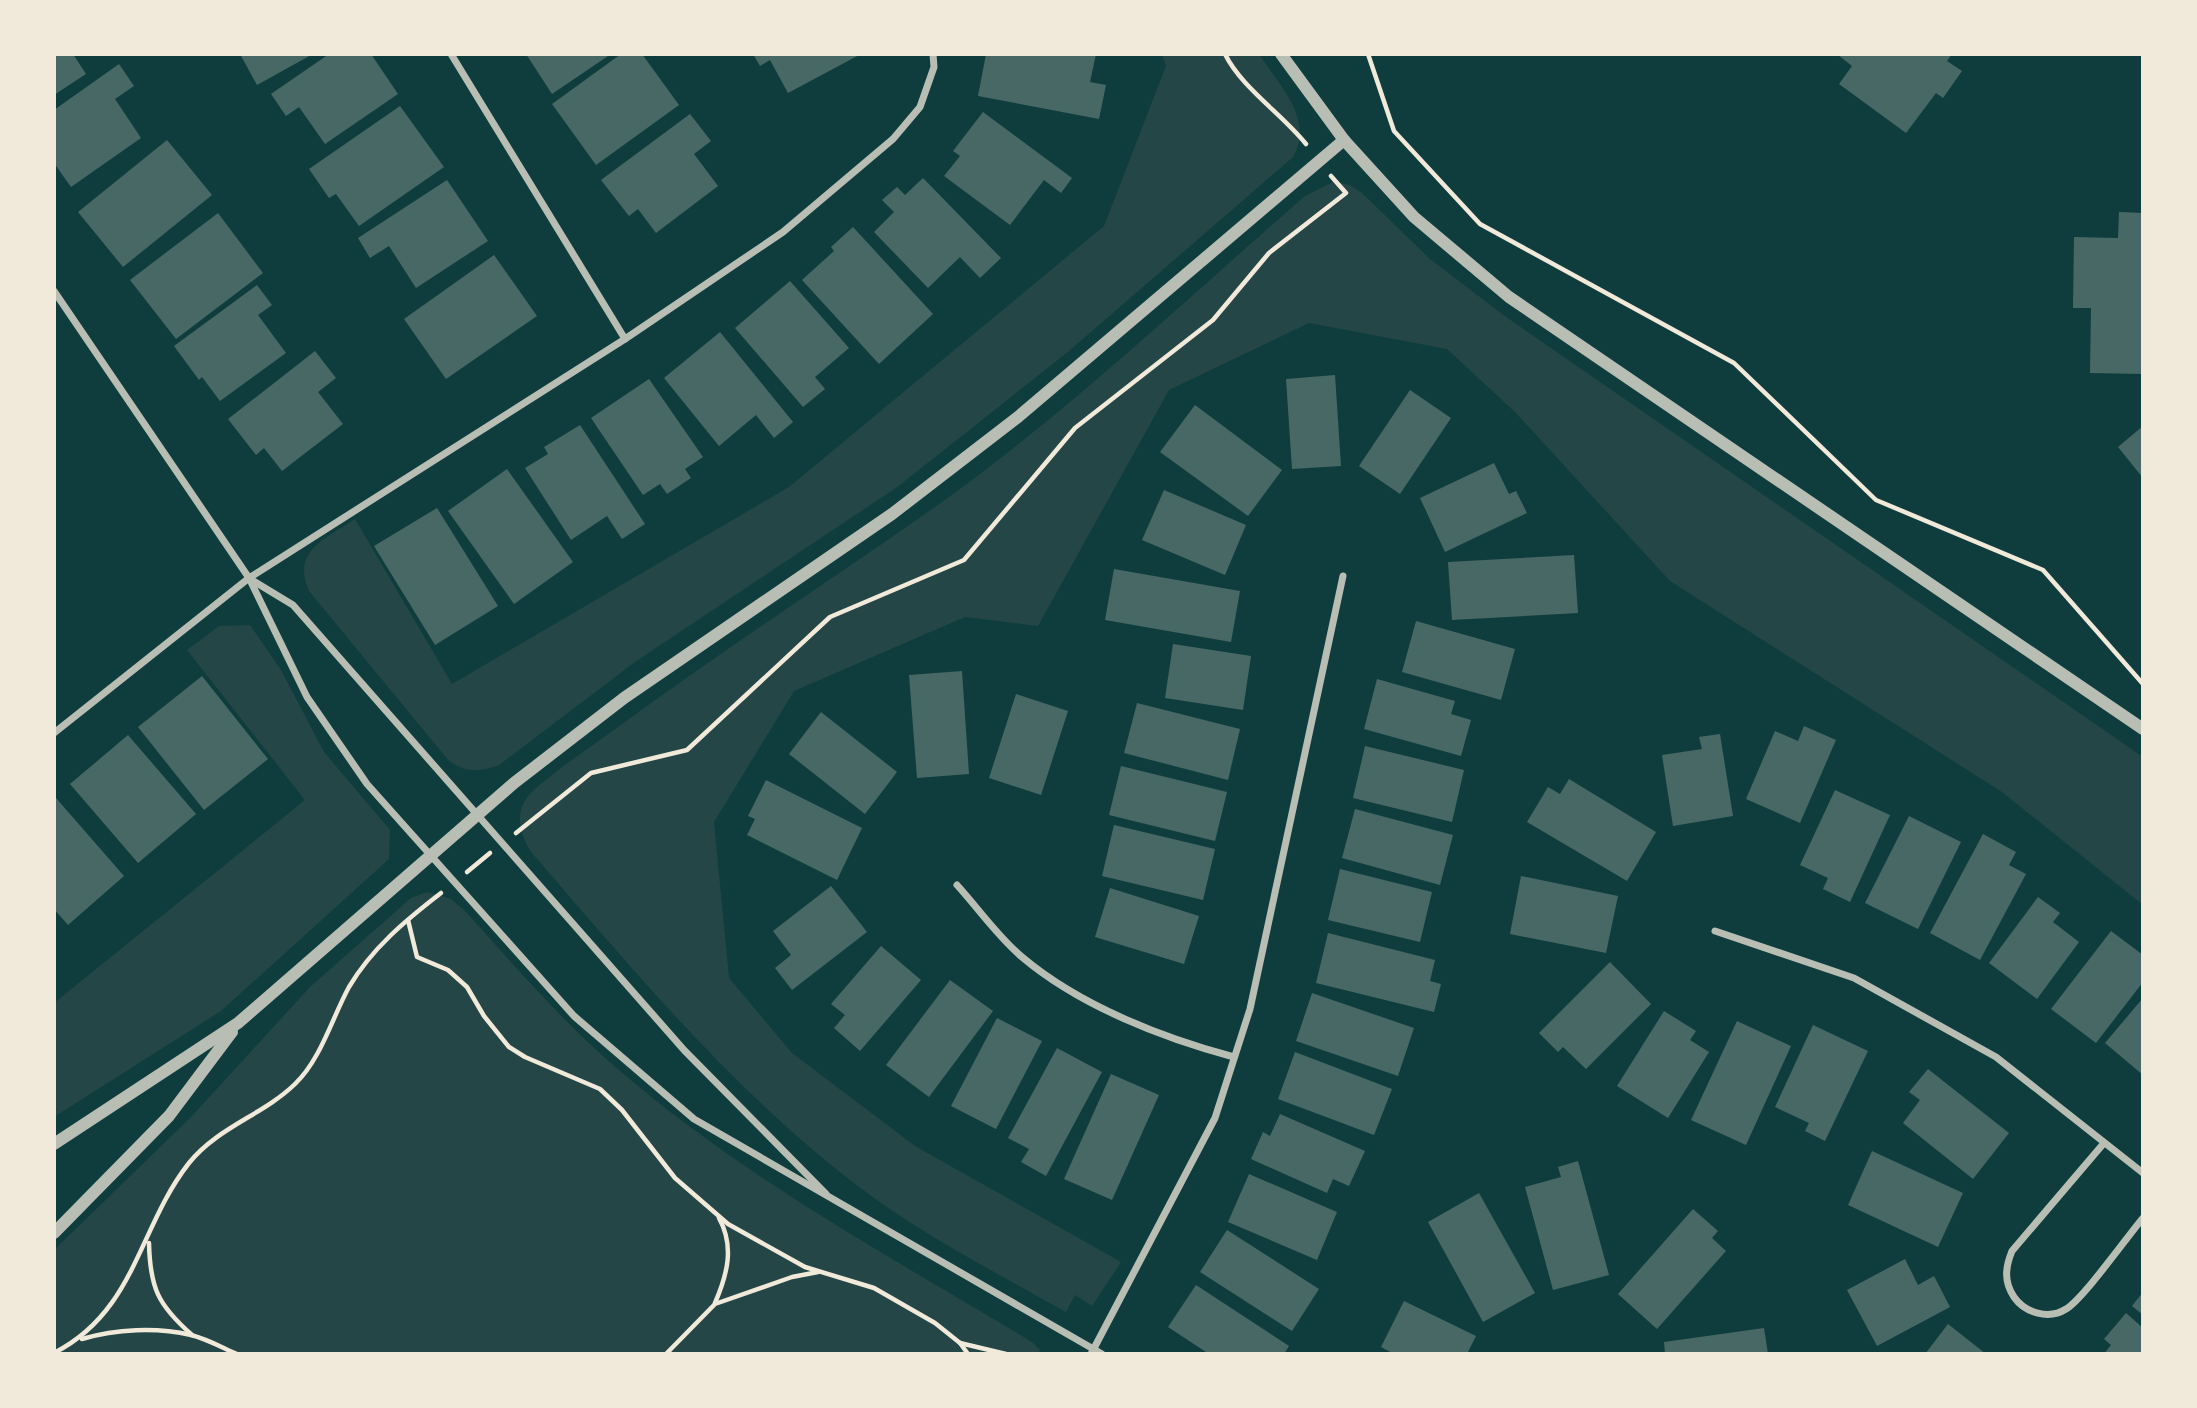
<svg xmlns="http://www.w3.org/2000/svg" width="2197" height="1408" font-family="'Asap Condensed',sans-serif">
<rect width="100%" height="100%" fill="#0f3d3e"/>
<g fill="#244646">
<path d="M 1162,54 L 1259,54 C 1279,85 1315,120 1293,157 L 1069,351 L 896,488 L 635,662 L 499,765 C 479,772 467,773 449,761 L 309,591 C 291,550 326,539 355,519 L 452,684 L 789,487 L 1104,226 L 1166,66 Z"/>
<path d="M 1333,182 L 1350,185 L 1362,193 L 1430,259 L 1506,317 L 2143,757 L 2143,905 L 2002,792 L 1670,581 L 1516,413 L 1447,349 L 1309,323 L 1169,390 L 1038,626 L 965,617 L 794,691 L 714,822 L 729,978 L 792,1053 L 915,1146 L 1121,1262 L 1092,1306 L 1075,1295 L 1066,1312 C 999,1274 928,1238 866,1192 C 737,1096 635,972 531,852 C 521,836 514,815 527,798 C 539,781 595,744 614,730 C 718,653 827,583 932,509 C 1064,416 1183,302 1305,196 Z"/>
<path d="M 250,625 L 281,670 L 324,752 L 390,830 L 389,859 L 221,1011 L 54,1117 L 54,1003 L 305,800 L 187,650 L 219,626 Z"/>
<path d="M 427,892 L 451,899 L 466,912 C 513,964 559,1018 613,1065 C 739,1175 889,1256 1032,1342 L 1040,1350 L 1038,1354 L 54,1354 L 54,1250 L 192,1116 L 310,987 L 411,898 Z"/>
</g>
<g fill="#486865">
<path d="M 54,54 L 73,54 L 86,74 L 54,95 Z"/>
<path d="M 240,54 L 313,54 L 257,85 Z"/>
<path d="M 329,54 L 371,54 L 398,94 L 325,144 L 299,107 L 286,116 L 271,94 Z"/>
<path d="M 526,54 L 611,54 L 552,94 Z"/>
<path d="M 621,54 L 642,54 L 679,105 L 596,165 L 552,104 Z"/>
<path d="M 753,54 L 861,54 L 788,93 L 770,60 L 760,66 Z"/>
<path d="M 986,54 L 1096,54 L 1090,82 L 1106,85 L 1099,119 L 978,96 Z"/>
<path d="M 1837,54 L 1952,54 L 1947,61 L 1962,71 L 1943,98 L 1936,93 L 1906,133 L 1839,84 L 1852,66 Z"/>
<path d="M 119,64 L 134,86 L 115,99 L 141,138 L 71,187 L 54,163 L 54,110 Z"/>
<path d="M 400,106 L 444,167 L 359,226 L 336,194 L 329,198 L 309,169 Z"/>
<path d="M 983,112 L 1072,178 L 1061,193 L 1044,180 L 1010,225 L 944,176 L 960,156 L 953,151 Z"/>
<path d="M 690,114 L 711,141 L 694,154 L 718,186 L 656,233 L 638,209 L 629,216 L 601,180 Z"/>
<path d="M 167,140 L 212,195 L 123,267 L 78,212 Z"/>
<path d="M 923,178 L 1001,258 L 980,278 L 960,257 L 928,288 L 874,232 L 894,212 L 882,200 L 897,187 L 905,195 Z"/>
<path d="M 447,180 L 488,241 L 416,288 L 389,246 L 370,258 L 358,238 Z"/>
<path d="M 2119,212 L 2143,213 L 2143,374 L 2090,373 L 2091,308 L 2073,308 L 2074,237 L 2118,238 Z"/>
<path d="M 218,213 L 263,273 L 176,339 L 130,280 Z"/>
<path d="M 853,227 L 933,314 L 879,364 L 802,280 L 834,251 L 831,247 Z"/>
<path d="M 494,255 L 537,316 L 446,379 L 404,319 Z"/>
<path d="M 790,281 L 849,348 L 815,377 L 825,389 L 803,407 L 735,328 Z"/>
<path d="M 257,285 L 272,305 L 258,315 L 286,353 L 220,401 L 202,377 L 199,380 L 174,346 Z"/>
<path d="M 720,332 L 793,422 L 774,438 L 756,415 L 719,446 L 664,378 Z"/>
<path d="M 315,351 L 336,378 L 318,392 L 343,424 L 282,471 L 264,448 L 256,455 L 228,419 Z"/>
<path d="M 1335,375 L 1341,466 L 1292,469 L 1286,379 Z"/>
<path d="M 649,379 L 703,457 L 685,469 L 691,478 L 667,494 L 660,484 L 643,495 L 591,418 Z"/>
<path d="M 1410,390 L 1451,418 L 1400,494 L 1359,466 Z"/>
<path d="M 1195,405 L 1282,470 L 1248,516 L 1160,452 Z"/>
<path d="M 580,425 L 645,524 L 622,539 L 607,516 L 571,540 L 525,468 L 548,454 L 544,447 Z"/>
<path d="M 2143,426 L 2143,478 L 2118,447 Z"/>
<path d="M 1494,463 L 1509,494 L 1516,491 L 1527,513 L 1445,552 L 1420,498 Z"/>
<path d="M 507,469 L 573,562 L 514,604 L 448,511 Z"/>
<path d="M 1164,490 L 1246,525 L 1225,575 L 1142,540 Z"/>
<path d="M 437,508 L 498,606 L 435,645 L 374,546 Z"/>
<path d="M 1574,555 L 1578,613 L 1452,620 L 1448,562 Z"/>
<path d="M 1114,569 L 1240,591 L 1231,642 L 1105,620 Z"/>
<path d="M 1416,621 L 1515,649 L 1501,700 L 1402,672 Z"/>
<path d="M 1173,644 L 1251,656 L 1243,710 L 1165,698 Z"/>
<path d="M 962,671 L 969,774 L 917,778 L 909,675 Z"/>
<path d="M 202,676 L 268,759 L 204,810 L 138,727 Z"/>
<path d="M 1377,679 L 1455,701 L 1451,714 L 1471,720 L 1461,756 L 1364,729 Z"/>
<path d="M 1016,694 L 1068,711 L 1041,795 L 989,778 Z"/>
<path d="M 1137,703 L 1240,729 L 1228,780 L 1124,753 Z"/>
<path d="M 821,712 L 897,772 L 865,814 L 789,754 Z"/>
<path d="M 1804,726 L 1836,740 L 1800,823 L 1746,799 L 1775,731 L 1798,741 Z"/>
<path d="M 1720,734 L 1733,816 L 1673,826 L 1662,755 L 1702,749 L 1699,737 Z"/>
<path d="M 128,735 L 196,814 L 138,863 L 70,784 Z"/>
<path d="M 1365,746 L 1464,770 L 1452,822 L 1353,798 Z"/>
<path d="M 1121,766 L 1227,792 L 1215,841 L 1109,815 Z"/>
<path d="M 1569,779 L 1656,832 L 1627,881 L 1527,822 L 1548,787 L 1560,794 Z"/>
<path d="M 766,780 L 862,828 L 837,880 L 747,835 L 755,819 L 748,816 Z"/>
<path d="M 1835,790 L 1890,815 L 1850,902 L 1823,889 L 1828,878 L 1800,865 Z"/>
<path d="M 56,798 L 124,876 L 68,925 L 54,909 Z"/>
<path d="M 1355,809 L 1453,835 L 1440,885 L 1342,858 Z"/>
<path d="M 1909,816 L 1961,842 L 1918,929 L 1865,903 Z"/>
<path d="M 1114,825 L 1215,849 L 1203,900 L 1102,876 Z"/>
<path d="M 1983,834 L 2016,852 L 2009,865 L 2026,874 L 1980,960 L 1930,933 Z"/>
<path d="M 1340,869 L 1432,892 L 1420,942 L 1328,920 Z"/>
<path d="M 1521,876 L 1618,896 L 1606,953 L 1510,934 Z"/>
<path d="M 831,886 L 867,932 L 792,990 L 775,968 L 791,955 L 773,931 Z"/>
<path d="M 1110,888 L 1199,916 L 1184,964 L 1095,937 Z"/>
<path d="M 2038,897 L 2060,913 L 2053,922 L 2079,942 L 2037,999 L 1989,963 Z"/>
<path d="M 2111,931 L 2143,955 L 2143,982 L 2096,1043 L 2051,1009 Z"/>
<path d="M 1328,933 L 1435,960 L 1430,981 L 1441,984 L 1434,1012 L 1316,983 Z"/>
<path d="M 881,946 L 921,980 L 860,1051 L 834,1028 L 845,1015 L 831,1004 Z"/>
<path d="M 1610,962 L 1651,1004 L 1586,1069 L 1563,1047 L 1558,1052 L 1539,1033 Z"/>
<path d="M 950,980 L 993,1011 L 929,1097 L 886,1065 Z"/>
<path d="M 1312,993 L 1414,1028 L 1398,1076 L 1296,1041 Z"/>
<path d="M 2143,998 L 2143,1075 L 2105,1043 Z"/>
<path d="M 1664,1011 L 1696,1031 L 1690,1040 L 1709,1052 L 1668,1118 L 1617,1086 Z"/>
<path d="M 997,1018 L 1042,1041 L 996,1129 L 951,1106 Z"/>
<path d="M 1737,1021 L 1791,1046 L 1746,1145 L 1691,1120 Z"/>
<path d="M 1813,1025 L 1868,1051 L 1825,1141 L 1805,1131 L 1809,1123 L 1775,1107 Z"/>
<path d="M 1057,1048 L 1102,1072 L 1046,1176 L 1021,1162 L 1029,1149 L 1008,1138 Z"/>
<path d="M 1295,1052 L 1392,1089 L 1374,1135 L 1278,1099 Z"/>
<path d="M 1928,1069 L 2009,1133 L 1973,1179 L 1903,1123 L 1920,1100 L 1909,1092 Z"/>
<path d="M 1111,1074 L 1159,1095 L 1112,1200 L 1064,1179 Z"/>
<path d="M 1280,1114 L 1365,1151 L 1349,1186 L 1333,1179 L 1327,1193 L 1251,1159 L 1263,1132 L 1270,1136 Z"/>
<path d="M 1872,1151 L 1963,1193 L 1938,1247 L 1848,1205 Z"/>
<path d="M 1578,1161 L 1609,1275 L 1553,1290 L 1525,1187 L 1561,1177 L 1558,1167 Z"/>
<path d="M 1249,1174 L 1337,1212 L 1317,1260 L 1228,1222 Z"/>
<path d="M 1479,1193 L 1535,1293 L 1483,1322 L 1428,1222 Z"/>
<path d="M 1693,1209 L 1718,1231 L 1712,1238 L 1726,1251 L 1657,1329 L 1618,1294 Z"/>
<path d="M 1227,1230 L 1319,1289 L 1292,1331 L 1200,1272 Z"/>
<path d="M 1905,1259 L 1918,1285 L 1934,1276 L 1950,1307 L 1877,1346 L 1847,1290 Z"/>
<path d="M 1196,1285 L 1289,1346 L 1284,1354 L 1209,1354 L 1168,1327 Z"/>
<path d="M 2143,1292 L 2143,1315 L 2132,1306 Z"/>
<path d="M 1404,1301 L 1476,1336 L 1467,1354 L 1394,1354 L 1381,1347 Z"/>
<path d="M 2126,1313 L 2143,1328 L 2143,1354 L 2104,1354 L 2111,1345 L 2104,1339 Z"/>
<path d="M 1948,1324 L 1986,1354 L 1925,1354 Z"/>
<path d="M 1764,1328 L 1768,1354 L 1665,1354 L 1664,1342 Z"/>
</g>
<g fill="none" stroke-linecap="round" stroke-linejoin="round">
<g stroke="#f1e9da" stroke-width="4.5">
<path d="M 1225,54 C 1241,87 1282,114 1306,144"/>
<path d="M 1368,54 L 1394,131 L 1480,224 L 1734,363 L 1876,500 L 2043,570 L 2143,684"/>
<path d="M 516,833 L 591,773 L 687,750 L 830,617 L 964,560 L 1075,428 L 1213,320 L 1269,253 L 1346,193 L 1331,176"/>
<path d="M 467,872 L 490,853"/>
<path d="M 408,920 L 417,957 L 448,970 L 467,987 L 484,1016 L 509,1047 L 525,1057 L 600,1089 L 622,1110 L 675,1178 L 728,1224 L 805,1267 L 874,1288 L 935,1323 L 960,1343 L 1006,1354"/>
<path d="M 149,1243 C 150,1288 158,1305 192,1335"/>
<path d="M 715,1303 C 727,1275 735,1247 719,1218"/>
<path d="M 82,1339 C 116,1329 156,1327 191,1335 C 207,1339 223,1348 237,1354"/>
<path d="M 960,1343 L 968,1354"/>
<path d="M 54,1353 C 136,1311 138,1228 189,1163 C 218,1127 263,1115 295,1084 C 321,1059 332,1018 349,987 C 372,948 406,920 441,893"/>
<path d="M 666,1354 L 715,1304 L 792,1277 L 818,1272"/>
</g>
<g stroke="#b8beb3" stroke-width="7">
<path d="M 451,54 L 625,339"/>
<path d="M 54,291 L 249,578 L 307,697 L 367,784 L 574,1016 L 694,1119 L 1102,1354"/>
<path d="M 250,579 L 293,605 L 684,1050 L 826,1194"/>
<path d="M 54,733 L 249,578 L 625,339 L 783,232 L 893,139 L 920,107 L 934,67 L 933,54"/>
<path d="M 957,885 C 978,908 998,937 1022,957 C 1080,1006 1163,1038 1234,1057"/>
<path d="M 1715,931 L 1854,978 L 1996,1057 L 2143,1173"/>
<path d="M 2104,1143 L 2012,1251 C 2005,1268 2004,1282 2014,1297 C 2025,1313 2049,1320 2066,1309 C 2083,1299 2127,1237 2143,1218"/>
<path d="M 1091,1354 L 1215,1118 L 1250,1009 L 1343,576"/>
</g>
<g stroke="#b8beb3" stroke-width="12">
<path d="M 1281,54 L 1344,140 L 1414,217 L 1509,297 L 2143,729"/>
<path d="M 54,1144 L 238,1023 L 514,783 L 624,698 L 892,514 L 1018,417 L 1344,140"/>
<path d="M 54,1233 L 169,1116 L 232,1032"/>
</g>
</g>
<rect width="2197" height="1408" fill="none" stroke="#f1e9da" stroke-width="112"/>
</svg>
